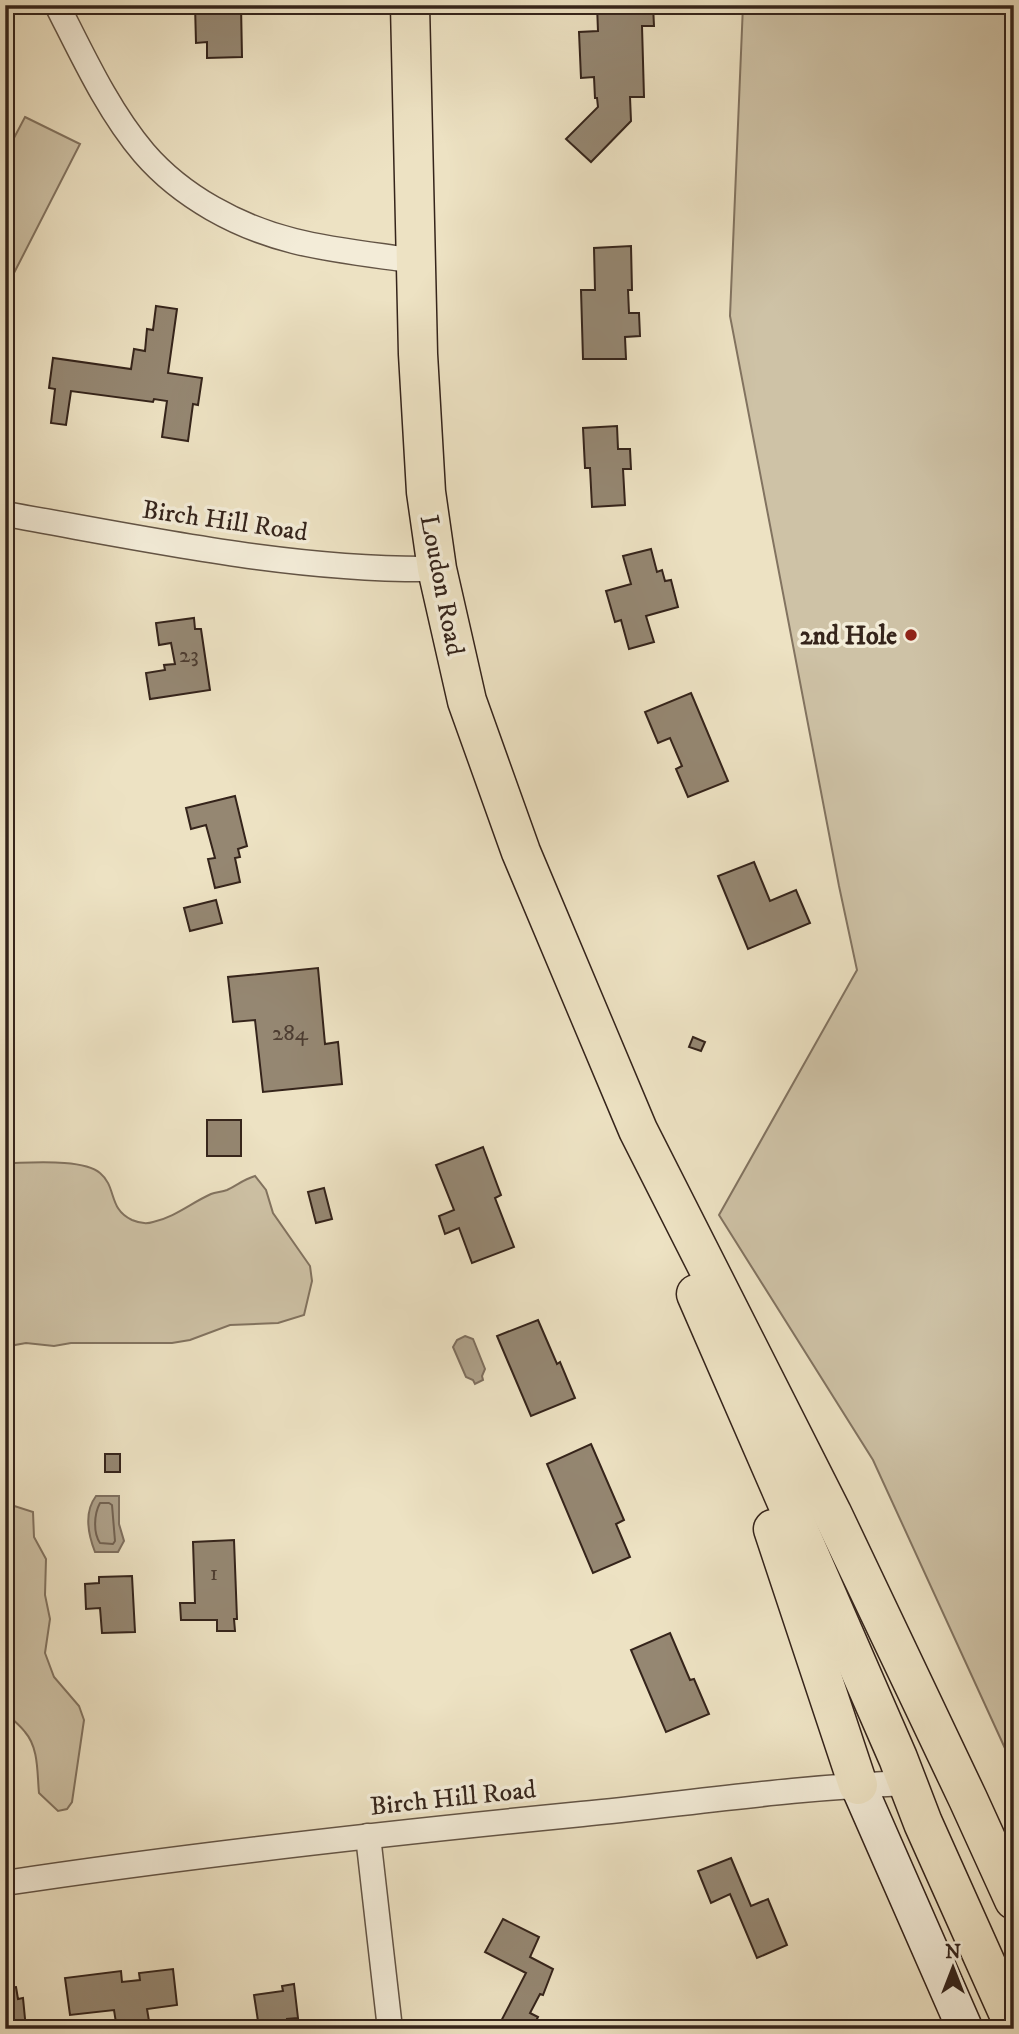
<svg xmlns="http://www.w3.org/2000/svg" width="1019" height="2034" font-family="'IM FELL DW Pica',serif">
<rect width="100%" height="100%" fill="#ede2c3"/>
<filter id="stains"><feTurbulence type="fractalNoise" baseFrequency=".00286" numOctaves="4"/><feColorMatrix values="0 0 0 0 .2 0 0 0 0 .09 0 0 0 0 .02 0 0 0 .5 -.17"/></filter>
<radialGradient id="worn" r=".72"><stop offset=".6" stop-color="#630" stop-opacity="0"/><stop offset="1" stop-color="#630" stop-opacity=".3"/></radialGradient>
<g fill="#cec2a6" stroke="#827360" stroke-width="2">
<path d="M 743,5 L 1014,5 L 1014,1768 L 873,1460 L 719,1215 L 857,970 L 839,886 L 730,316 Z"/>
<path d="M 25,117 L 80,144 L 13,275 L 5,271 L 5,155 Z"/>
<path d="M 5,1163 C 28,1163 83,1158 100,1173 C 117,1187 108,1209 132,1220 C 139,1223 147,1224 153,1222 C 175,1217 191,1203 211,1194 C 216,1192 222,1192 227,1190 C 238,1185 242,1180 255,1176 L 266,1190 L 273,1213 L 310,1266 L 312,1281 L 304,1315 L 278,1323 L 230,1325 L 190,1340 L 172,1343 L 71,1343 L 54,1346 L 26,1343 L 15,1345 L 9,1348 L 5,1354 Z"/>
<path d="M 5,1503 L 33,1512 L 34,1537 L 46,1559 L 45,1595 L 50,1619 L 45,1653 L 54,1677 L 79,1706 L 84,1720 L 72,1802 L 67,1809 L 58,1811 L 39,1793 C 37,1773 39,1748 25,1732 C 19,1724 11,1719 5,1711 Z"/>
</g>
<g fill="#aea18a" stroke="#7e6f5e" stroke-width="2">
<path d="M 465,1336 L 473,1339 L 485,1369 L 482,1376 L 483,1380 L 475,1384 L 473,1380 L 466,1377 L 453,1347 L 457,1340 Z"/>
<path d="M 96,1496 L 119,1496 L 119,1524 L 124,1541 L 118,1552 L 95,1552 C 88,1534 84,1512 96,1496 Z"/>
</g>
<g fill="none" stroke-linecap="round" stroke-linejoin="round">
<path stroke="#726252" stroke-width="2" d="M 100,1503 L 109,1503 L 112,1505 L 115,1541 L 113,1544 L 100,1543 C 93,1533 94,1514 100,1503 Z"/>
</g>
<g fill="#958772" stroke="#35241b" stroke-width="2">
<path d="M 195,5 L 241,5 L 242,57 L 207,58 L 207,42 L 196,43 Z"/>
<path d="M 597,5 L 653,5 L 654,26 L 642,26 L 644,97 L 630,97 L 631,121 L 591,162 L 566,139 L 598,107 L 597,98 L 595,98 L 594,77 L 581,78 L 579,32 L 598,31 Z"/>
<path d="M 631,246 L 632,290 L 628,290 L 629,313 L 639,313 L 640,336 L 625,337 L 626,359 L 583,359 L 581,290 L 595,290 L 594,248 Z"/>
<path d="M 156,306 L 177,309 L 168,373 L 202,378 L 198,405 L 193,404 L 188,441 L 162,437 L 167,401 L 154,399 L 153,402 L 71,391 L 66,425 L 51,423 L 55,389 L 49,388 L 53,358 L 131,369 L 134,349 L 145,351 L 147,329 L 153,330 Z"/>
<path d="M 617,426 L 618,449 L 630,449 L 631,469 L 623,469 L 625,505 L 592,507 L 590,468 L 585,468 L 583,428 Z"/>
<path d="M 651,549 L 657,572 L 662,570 L 665,581 L 671,580 L 678,607 L 646,616 L 654,642 L 629,649 L 621,620 L 615,622 L 606,591 L 631,584 L 623,556 Z"/>
<path d="M 194,618 L 195,629 L 201,629 L 210,690 L 150,699 L 146,673 L 165,670 L 164,665 L 175,664 L 171,643 L 159,645 L 156,623 Z"/>
<path d="M 691,693 L 728,781 L 688,797 L 676,769 L 682,766 L 670,738 L 658,743 L 645,712 Z"/>
<path d="M 235,796 L 247,846 L 238,849 L 240,857 L 235,858 L 240,882 L 215,888 L 208,859 L 215,858 L 206,825 L 191,829 L 186,808 Z"/>
<path d="M 754,862 L 770,901 L 796,890 L 810,923 L 748,949 L 718,876 Z"/>
<path d="M 216,900 L 222,923 L 190,931 L 184,908 Z"/>
<path d="M 318,968 L 325,1044 L 338,1042 L 342,1084 L 263,1092 L 255,1020 L 233,1022 L 228,977 Z"/>
<path d="M 693,1037 L 705,1042 L 701,1051 L 689,1047 Z"/>
<rect x="207" y="1120" width="34" height="36"/>
<path d="M 483,1147 L 501,1195 L 495,1198 L 514,1247 L 472,1263 L 459,1228 L 445,1234 L 439,1216 L 454,1210 L 436,1165 Z"/>
<path d="M 324,1188 L 332,1219 L 316,1223 L 308,1192 Z"/>
<path d="M 538,1320 L 557,1364 L 560,1362 L 575,1398 L 531,1416 L 497,1336 Z"/>
<path d="M 591,1444 L 624,1520 L 616,1524 L 630,1557 L 593,1573 L 547,1464 Z"/>
<rect x="105" y="1454" width="15" height="18"/>
<path d="M 234,1540 L 237,1619 L 234,1619 L 235,1631 L 217,1631 L 217,1620 L 181,1620 L 180,1603 L 195,1603 L 193,1542 Z"/>
<path d="M 132,1576 L 135,1632 L 102,1633 L 100,1608 L 86,1609 L 85,1584 L 99,1583 L 99,1577 Z"/>
<path d="M 670,1633 L 690,1680 L 694,1679 L 709,1714 L 666,1732 L 631,1650 Z"/>
<path d="M 731,1858 L 751,1906 L 768,1899 L 787,1945 L 757,1958 L 730,1894 L 711,1903 L 698,1871 Z"/>
<path d="M 503,1919 L 539,1937 L 530,1957 L 553,1969 L 543,1995 L 540,1994 L 530,2013 L 538,2017 L 532,2029 L 497,2029 L 526,1973 L 485,1952 Z"/>
<path d="M 173,1969 L 177,2005 L 147,2009 L 150,2027 L 117,2029 L 114,2010 L 70,2015 L 65,1978 L 121,1971 L 122,1982 L 140,1980 L 139,1973 Z"/>
<path d="M 294,1984 L 298,2018 L 287,2019 L 288,2029 L 227,2029 L 227,2025 L 258,2021 L 254,1995 L 283,1991 L 282,1986 Z"/>
<path d="M 16,1987 L 18,1999 L 23,1998 L 26,2029 L 5,2029 L 5,1988 Z"/>
</g>
<g fill="none" stroke-linecap="round" stroke-linejoin="round">
<g stroke="#635445" stroke-width="27">
<g id="minor">
<path d="M 57,5 C 82,54 108,111 144,153 C 182,197 238,227 294,241 C 334,251 376,255 416,261"/>
<path d="M 5,514 C 148,539 292,571 437,569"/>
<path d="M 368,1836 L 390,2029"/>
<path d="M 5,1883 C 197,1854 389,1833 582,1814 C 691,1803 798,1787 908,1783"/>
</g>
</g>
<g stroke="#35241b" stroke-width="38">
<path id="secondary" d="M 858,1785 L 965,2029"/>
</g>
<g stroke="#35241b" stroke-width="41">
<g id="primary">
<path d="M 410,5 L 418,354 L 426,492 L 437,569 L 467,701 L 521,852 L 638,1130 L 832,1513 L 968,1799 L 1014,1900"/>
<path d="M 696,1294 L 898,1758 L 923,1823 L 1014,2026"/>
<path d="M 773,1529 L 858,1785"/>
</g>
</g>
<use href="#minor" stroke="#f3ecd8" stroke-width="24"/>
<use href="#secondary" stroke="#f3ecd8" stroke-width="35"/>
<use href="#primary" stroke="#ede2c3" stroke-width="38"/>
</g>
<circle fill="#8f2418" stroke="#f3ecd8" stroke-width="2.5" cx="911" cy="635" r="7"/>
<g text-anchor="middle" stroke-width="7" stroke-linejoin="round" paint-order="stroke">
<g font-size="23" fill="#4d3d31">
<text x="189" y="662">23</text>
<text x="290" y="1040">284</text>
<text x="214" y="1580">1</text>
</g>
<g font-size="26" fill="#35241b" stroke="#f3ecd8">
<text transform="translate(225 520) rotate(8)" y="9">Birch Hill Road</text>
<text transform="translate(443 585) rotate(79)" y="9">Loudon Road</text>
<text transform="translate(453 1797) rotate(-6)" y="9">Birch Hill Road</text>
</g>
<g font-size="26" font-weight="bold" fill="#35241b" stroke="#f3ecd8" text-anchor="end">
<text x="897" y="644">2nd Hole</text>
</g>
</g>
<rect width="1019" height="2034" fill="none" stroke="#ede2c3" stroke-width="28"/>
<rect x="7" y="7" width="1005" height="2020" fill="none" stroke="#35241b" stroke-width="3.5"/>
<rect x="14" y="14" width="991" height="2006" fill="none" stroke="#35241b" stroke-width="2"/>
<g transform="translate(953 1968)" stroke="#f3ecd8" stroke-width="5" paint-order="stroke">
<path d="M0-5L12 26L0 18L-12 26Z" fill="#35241b"/>
<text y="-10" font-size="19" font-weight="bold" text-anchor="middle" fill="#35241b">N</text>
</g>
<rect width="100%" height="100%" filter="url(#stains)"/>
<rect width="100%" height="100%" fill="url(#worn)"/>
</svg>
